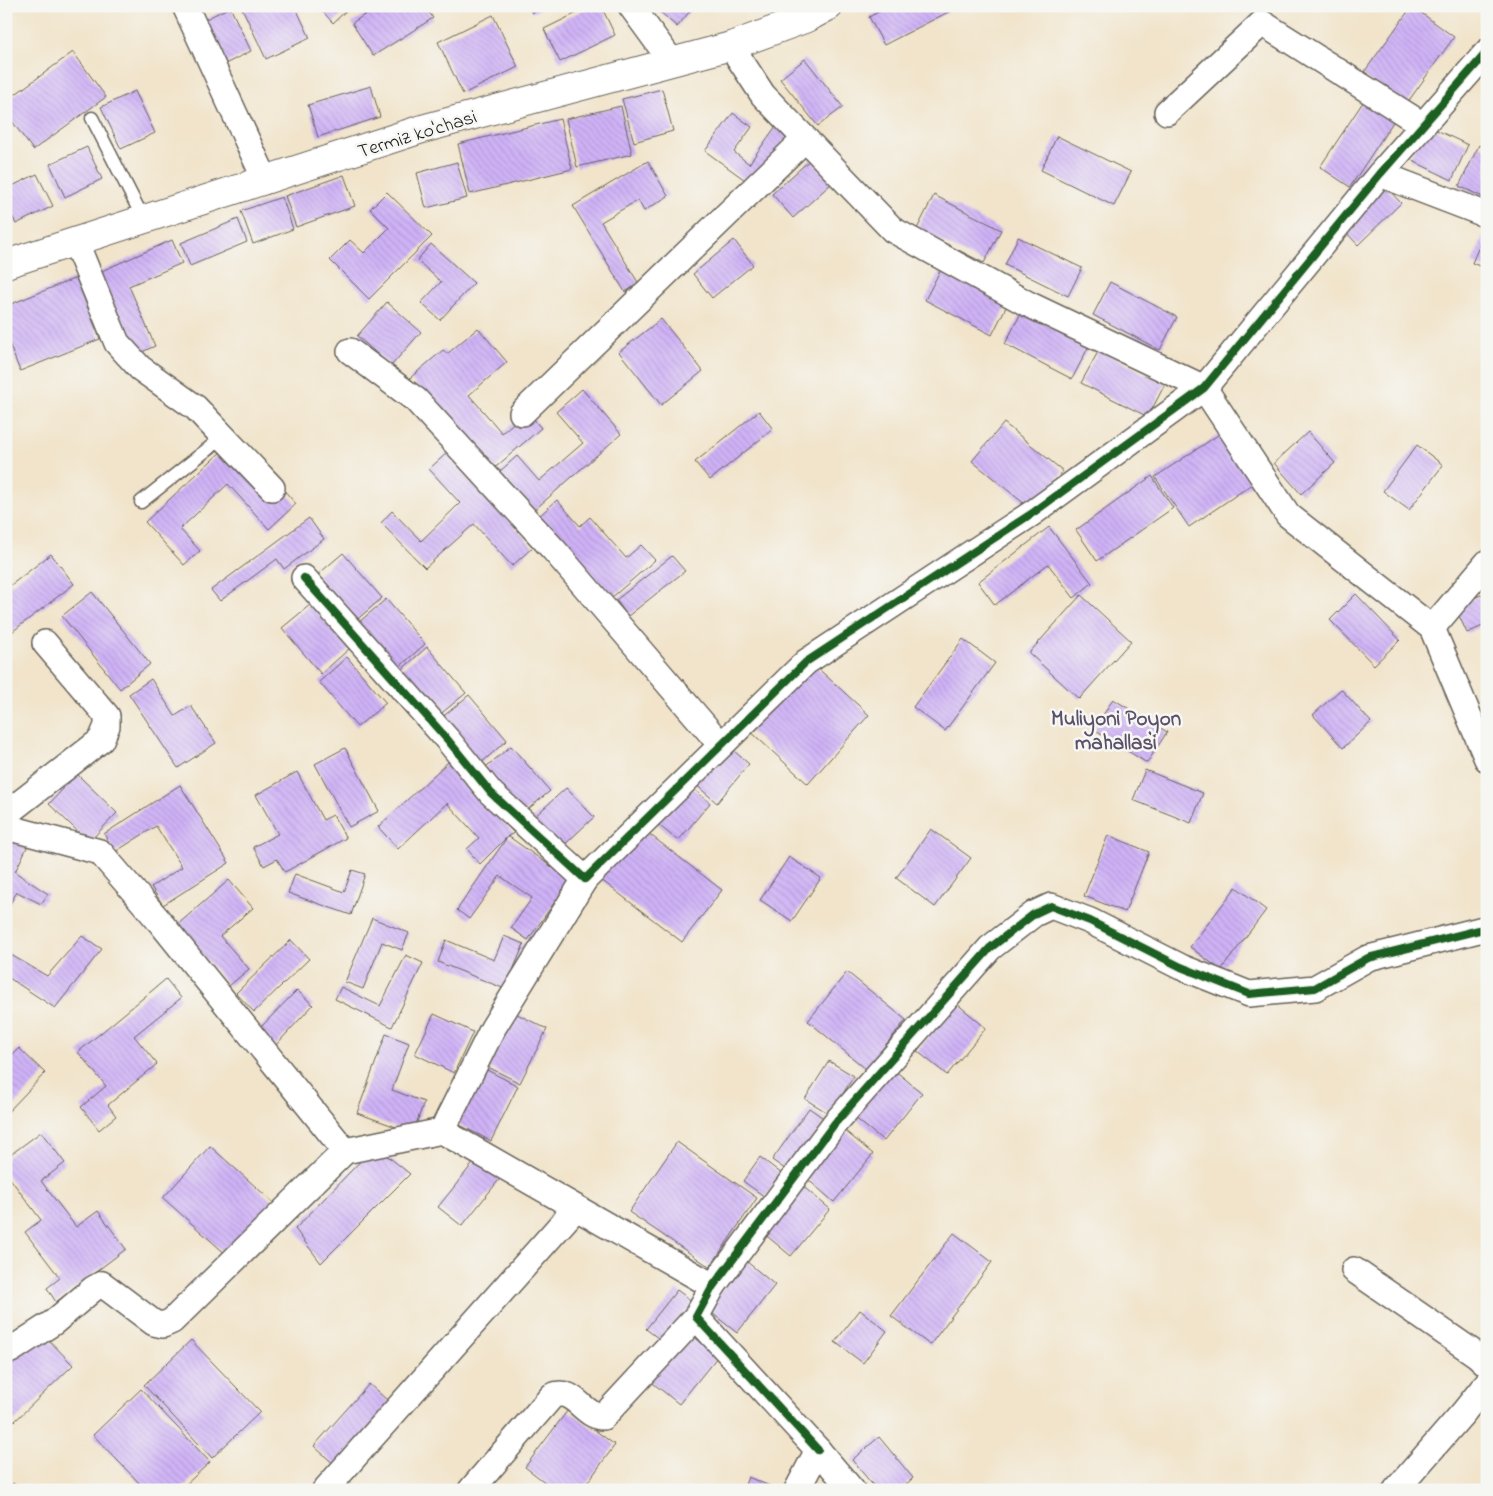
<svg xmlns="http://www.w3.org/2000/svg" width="1493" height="1496" font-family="'Indie Flower',sans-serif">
<defs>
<pattern id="building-back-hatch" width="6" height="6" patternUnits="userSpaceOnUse" patternTransform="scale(1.25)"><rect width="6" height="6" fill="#cfb2f7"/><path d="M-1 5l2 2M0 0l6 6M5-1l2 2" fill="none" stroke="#b198d3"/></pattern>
</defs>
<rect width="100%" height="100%" fill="#f6f6f2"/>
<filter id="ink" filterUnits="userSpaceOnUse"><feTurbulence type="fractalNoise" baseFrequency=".02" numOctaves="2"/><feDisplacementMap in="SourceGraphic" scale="10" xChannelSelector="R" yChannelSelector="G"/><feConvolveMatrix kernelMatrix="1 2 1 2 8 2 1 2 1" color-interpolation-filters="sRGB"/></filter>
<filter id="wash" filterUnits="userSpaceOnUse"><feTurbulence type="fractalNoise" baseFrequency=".0096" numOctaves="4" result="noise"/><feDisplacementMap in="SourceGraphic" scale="20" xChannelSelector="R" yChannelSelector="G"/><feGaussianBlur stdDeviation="1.12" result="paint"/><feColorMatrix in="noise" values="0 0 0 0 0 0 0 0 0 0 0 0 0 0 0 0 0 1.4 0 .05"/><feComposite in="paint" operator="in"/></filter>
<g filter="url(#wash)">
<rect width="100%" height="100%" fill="#f1e4cb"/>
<g id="blocks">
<g fill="url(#building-back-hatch)">
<path d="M 246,6 L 295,6 L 310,38 L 266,59 L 242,8 Z"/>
<path d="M 318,6 L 351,6 L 333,23 Z"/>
<path d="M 378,6 L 425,6 L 433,18 L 373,56 L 352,23 Z"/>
<path d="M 529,6 L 546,6 L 532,13 Z"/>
<path d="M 591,6 L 601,6 L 615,35 L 560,62 L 544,29 Z"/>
<path d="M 661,6 L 684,6 L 690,11 L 677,27 L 658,10 Z"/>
<path d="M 889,6 L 960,6 L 884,45 L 869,17 Z"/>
<path d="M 1412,6 L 1454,37 L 1405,106 L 1362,75 Z"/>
<path d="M 230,7 L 251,51 L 221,66 L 200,22 Z"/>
<path d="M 493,15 L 518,67 L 463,94 L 438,42 Z"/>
<path d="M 73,52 L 106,97 L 33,150 L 6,113 L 6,101 Z"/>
<path d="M 805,59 L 843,107 L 818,126 L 780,79 Z"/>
<path d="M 371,86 L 380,117 L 318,137 L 308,105 Z"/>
<path d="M 662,89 L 673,131 L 634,142 L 622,99 Z"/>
<path d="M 135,91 L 155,133 L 121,149 L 101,107 Z"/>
<path d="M 1365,99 L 1395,119 L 1350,187 L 1320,167 Z"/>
<path d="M 621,106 L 632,154 L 577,167 L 566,119 Z"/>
<path d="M 733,113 L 752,127 L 734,152 L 749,164 L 776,126 L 789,135 L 752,185 L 705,151 Z"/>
<path d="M 560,119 L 572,169 L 470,194 L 458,144 Z"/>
<path d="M 1426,125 L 1468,145 L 1452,180 L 1409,159 Z"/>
<path d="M 1057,136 L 1131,172 L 1114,206 L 1041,170 Z"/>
<path d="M 1479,145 L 1487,149 L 1487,199 L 1459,186 Z"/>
<path d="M 87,147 L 102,179 L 65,197 L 50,164 Z"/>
<path d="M 811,159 L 832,183 L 793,218 L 772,194 Z"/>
<path d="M 648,161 L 668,196 L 644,211 L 638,200 L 601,222 L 639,284 L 625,292 L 573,206 Z"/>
<path d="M 457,162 L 467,198 L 426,208 L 417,173 Z"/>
<path d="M 37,174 L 53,206 L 16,224 L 6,204 L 6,189 Z"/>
<path d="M 344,175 L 355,206 L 296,227 L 285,196 Z"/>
<path d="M 1385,186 L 1401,203 L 1358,245 L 1342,228 Z"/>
<path d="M 387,192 L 432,236 L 369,299 L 330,260 L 350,240 L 364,253 L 389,228 L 370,209 Z"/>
<path d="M 934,195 L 1001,230 L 984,263 L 917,229 Z"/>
<path d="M 282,197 L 293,229 L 253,244 L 241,211 Z"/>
<path d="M 238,219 L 247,242 L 190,266 L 181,243 Z"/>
<path d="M 1485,232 L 1487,233 L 1487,269 L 1472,263 Z"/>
<path d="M 1018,237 L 1082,268 L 1068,296 L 1005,265 Z"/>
<path d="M 172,240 L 182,263 L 129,286 L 155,346 L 133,356 L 97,273 Z"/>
<path d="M 734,240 L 753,265 L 712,298 L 693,274 Z"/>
<path d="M 431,244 L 474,283 L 440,320 L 421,303 L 441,282 L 417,260 Z"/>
<path d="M 942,267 L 1009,301 L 992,335 L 925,300 Z"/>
<path d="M 76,278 L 100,339 L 20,371 L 6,336 L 6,306 Z"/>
<path d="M 1110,282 L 1177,317 L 1160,350 L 1093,315 Z"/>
<path d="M 387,302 L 421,332 L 391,366 L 357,336 Z"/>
<path d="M 1022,311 L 1089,346 L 1072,379 L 1005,344 Z"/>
<path d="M 661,319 L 703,371 L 661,405 L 619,352 Z"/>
<path d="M 478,328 L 507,362 L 469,395 L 502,433 L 527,411 L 541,428 L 490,472 L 410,378 L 443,350 L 447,354 Z"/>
<path d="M 1099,350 L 1165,384 L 1148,417 L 1081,383 Z"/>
<path d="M 582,389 L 621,434 L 532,512 L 498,473 L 517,456 L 539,481 L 583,443 L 556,412 Z"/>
<path d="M 759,411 L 773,429 L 710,480 L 695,462 Z"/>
<path d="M 1004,423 L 1063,471 L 1032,510 L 972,461 Z"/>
<path d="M 1227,429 L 1260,479 L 1189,527 L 1155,477 Z"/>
<path d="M 1308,432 L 1335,463 L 1301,494 L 1274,463 Z"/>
<path d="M 1417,445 L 1443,465 L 1409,510 L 1383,491 Z"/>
<path d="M 224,449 L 282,488 L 296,504 L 269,529 L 228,484 L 180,529 L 200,551 L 184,565 L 145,522 Z"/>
<path d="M 448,452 L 533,547 L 512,566 L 474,524 L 425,568 L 381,523 L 392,511 L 421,541 L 460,503 L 429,469 Z"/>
<path d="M 1152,476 L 1173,508 L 1097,561 L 1076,530 Z"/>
<path d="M 557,500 L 580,526 L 590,517 L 626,558 L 641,545 L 655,560 L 609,600 L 537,518 Z"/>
<path d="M 309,518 L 324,539 L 284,569 L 277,559 L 220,601 L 211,590 Z"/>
<path d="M 1049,527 L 1092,583 L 1074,598 L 1048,564 L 995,605 L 978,582 Z"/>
<path d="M 343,553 L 382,598 L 353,623 L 315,577 Z"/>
<path d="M 51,554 L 74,584 L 8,635 L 6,632 L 6,579 L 11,585 Z"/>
<path d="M 672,556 L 685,571 L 628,616 L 616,600 Z"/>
<path d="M 92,592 L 150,664 L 120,689 L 62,616 Z"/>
<path d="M 1487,592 L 1487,624 L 1467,633 L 1455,607 Z"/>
<path d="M 1356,594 L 1400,640 L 1374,665 L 1330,620 Z"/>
<path d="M 1081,595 L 1131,641 L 1079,699 L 1029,653 Z"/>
<path d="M 386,599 L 425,644 L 397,669 L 358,623 Z"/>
<path d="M 311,604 L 349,649 L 321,674 L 282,628 Z"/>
<path d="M 963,639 L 995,663 L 945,731 L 913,707 Z"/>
<path d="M 427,647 L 466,693 L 437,717 L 399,672 Z"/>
<path d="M 347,657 L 386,703 L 357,727 L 319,682 Z"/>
<path d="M 811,662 L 869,715 L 808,784 L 750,731 Z"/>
<path d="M 151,679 L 175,716 L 191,706 L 216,743 L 178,768 L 129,694 Z"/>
<path d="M 1341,689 L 1371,722 L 1343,748 L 1313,715 Z"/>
<path d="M 469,695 L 507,740 L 479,765 L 440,719 Z"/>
<path d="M 1113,699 L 1167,732 L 1147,763 L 1094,730 Z"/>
<path d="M 726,744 L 749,764 L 717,803 L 694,783 Z"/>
<path d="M 511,746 L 550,791 L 521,815 L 482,770 Z"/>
<path d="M 345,748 L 379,811 L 349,827 L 315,764 Z"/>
<path d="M 448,762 L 514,833 L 508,836 L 570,880 L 528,940 L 511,928 L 532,898 L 500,876 L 469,919 L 457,910 L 508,836 L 480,864 L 467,849 L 479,838 L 447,803 L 398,849 L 378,827 Z"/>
<path d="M 1145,770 L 1203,793 L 1191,823 L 1133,800 Z"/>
<path d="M 297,772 L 323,820 L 333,815 L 346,838 L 285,872 L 277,859 L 264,866 L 253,847 L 278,834 L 256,795 Z"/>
<path d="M 77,774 L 117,813 L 89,842 L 49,804 Z"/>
<path d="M 687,783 L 710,803 L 678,841 L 654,821 Z"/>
<path d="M 180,785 L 229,863 L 163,905 L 151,887 L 182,867 L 156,826 L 115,852 L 104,834 Z"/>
<path d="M 566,788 L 594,817 L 560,849 L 532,819 Z"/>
<path d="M 640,827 L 722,890 L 682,942 L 600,879 Z"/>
<path d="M 931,829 L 971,858 L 935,907 L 896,878 Z"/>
<path d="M 1108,835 L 1149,852 L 1125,912 L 1084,896 Z"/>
<path d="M 6,839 L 29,843 L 15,872 L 48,894 L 41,904 L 17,892 L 6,910 Z"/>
<path d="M 789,857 L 821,878 L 792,921 L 760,900 Z"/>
<path d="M 352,870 L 365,874 L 351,915 L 288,893 L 295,874 L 344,892 Z"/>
<path d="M 229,880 L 253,908 L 220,936 L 249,969 L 229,986 L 177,925 Z"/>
<path d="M 1236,887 L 1266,910 L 1221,970 L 1190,947 Z"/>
<path d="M 372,918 L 409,933 L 402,950 L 382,942 L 363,989 L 345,982 Z"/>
<path d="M 82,936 L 102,949 L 55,1008 L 6,976 L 6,952 L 47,976 Z"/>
<path d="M 504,936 L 524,944 L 505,989 L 438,962 L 446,940 L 494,960 Z"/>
<path d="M 291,940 L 309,959 L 254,1012 L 236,993 Z"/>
<path d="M 406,955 L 423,963 L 392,1027 L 335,999 L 341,987 L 380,1006 Z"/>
<path d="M 847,972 L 906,1020 L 866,1069 L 808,1021 Z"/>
<path d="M 166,979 L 181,998 L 134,1036 L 157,1064 L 108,1105 L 116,1116 L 99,1130 L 81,1107 L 106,1086 L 78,1052 Z"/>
<path d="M 297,990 L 313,1005 L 275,1046 L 258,1030 Z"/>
<path d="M 956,1003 L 986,1028 L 947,1075 L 917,1051 Z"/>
<path d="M 513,1012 L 547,1029 L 520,1083 L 486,1066 Z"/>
<path d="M 434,1014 L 473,1032 L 454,1073 L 415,1054 Z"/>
<path d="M 386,1034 L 409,1043 L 392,1090 L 424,1102 L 413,1133 L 357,1113 Z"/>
<path d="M 19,1048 L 45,1073 L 6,1114 L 6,1061 Z"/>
<path d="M 829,1061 L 854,1076 L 830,1114 L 805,1099 Z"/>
<path d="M 485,1069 L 518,1086 L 491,1141 L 458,1124 Z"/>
<path d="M 893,1069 L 922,1093 L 884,1141 L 854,1117 Z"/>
<path d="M 809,1108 L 826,1120 L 789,1172 L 772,1160 Z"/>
<path d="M 844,1130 L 873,1154 L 834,1202 L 805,1177 Z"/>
<path d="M 41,1132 L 65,1163 L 41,1181 L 76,1227 L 98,1211 L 126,1249 L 56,1302 L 47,1288 L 60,1278 L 25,1232 L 41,1220 L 6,1173 L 6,1158 Z"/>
<path d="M 677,1142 L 757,1198 L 710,1267 L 629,1212 Z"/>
<path d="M 210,1146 L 276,1205 L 229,1257 L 163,1198 Z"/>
<path d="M 375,1146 L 410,1174 L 321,1263 L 295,1229 Z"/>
<path d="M 478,1157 L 502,1176 L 462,1226 L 438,1207 Z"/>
<path d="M 760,1157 L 782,1174 L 765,1197 L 743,1181 Z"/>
<path d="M 800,1184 L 830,1209 L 791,1256 L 762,1232 Z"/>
<path d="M 954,1233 L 992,1262 L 930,1345 L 891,1316 Z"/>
<path d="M 746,1261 L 775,1285 L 737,1333 L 707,1309 Z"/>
<path d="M 677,1290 L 697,1305 L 667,1345 L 646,1329 Z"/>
<path d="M 860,1310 L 887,1331 L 863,1363 L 835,1342 Z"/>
<path d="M 41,1332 L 73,1365 L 15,1421 L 6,1412 L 6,1365 Z"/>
<path d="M 688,1332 L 718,1356 L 679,1404 L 649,1380 Z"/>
<path d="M 191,1340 L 260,1412 L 212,1458 L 144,1385 Z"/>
<path d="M 369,1384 L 395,1407 L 339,1469 L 314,1446 Z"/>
<path d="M 141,1389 L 210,1462 L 180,1490 L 146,1490 L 93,1435 Z"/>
<path d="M 568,1410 L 615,1445 L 582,1490 L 555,1490 L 525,1467 Z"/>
<path d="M 879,1437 L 913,1478 L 900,1490 L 877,1490 L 852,1460 Z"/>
<path d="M 748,1477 L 779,1490 L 743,1490 Z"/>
<path d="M 13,1483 L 22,1490 L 9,1490 Z"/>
</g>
</g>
</g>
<g filter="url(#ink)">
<use href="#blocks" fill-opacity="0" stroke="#676259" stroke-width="1"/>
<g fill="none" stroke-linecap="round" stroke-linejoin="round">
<g stroke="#676259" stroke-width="15">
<g id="service">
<path d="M 92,118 L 144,220"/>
<path d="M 141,502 L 223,437"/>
</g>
</g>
<g stroke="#676259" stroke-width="28">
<g id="minor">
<path d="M 185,6 L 263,175 L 265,181"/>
<path d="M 631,6 L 672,62"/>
<path d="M 731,46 L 763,95 L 893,230 L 1028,304 L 1204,388 L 1288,515 L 1432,628 L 1487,759"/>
<path d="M 1167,112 L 1262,23 L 1423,125"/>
<path d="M 1380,174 L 1487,215"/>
<path d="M 76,243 L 117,343 L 140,368 L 196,408 L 272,488"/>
<path d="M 350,351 L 416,400 L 554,550 L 721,745"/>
<path d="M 522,413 L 805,139"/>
<path d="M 304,578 L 447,739 L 491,793 L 585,879 L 806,662 L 1034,512 L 1204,388 L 1380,174 L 1487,52"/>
<path d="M 1432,628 L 1487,563"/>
<path d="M 6,814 L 101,740 L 107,726 L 107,716 L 45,643"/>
<path d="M 6,827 L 100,852 L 160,922 L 345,1151"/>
<path d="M 585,879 L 493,1028 L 442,1131 L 713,1286"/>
<path d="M 1354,1270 L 1477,1355 L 1487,1364"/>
<path d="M 6,1351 L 11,1350 L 54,1322 L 93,1289 L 102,1284 L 154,1323 L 163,1325 L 172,1321 L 345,1151 L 442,1131"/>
<path d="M 818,1450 L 696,1317 L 713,1286 L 835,1123 L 990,948 L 1034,914 L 1051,906 L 1090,921 L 1181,967 L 1249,994 L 1315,988 L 1368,958 L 1487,928"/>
<path d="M 325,1490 L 576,1208"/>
<path d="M 471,1490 L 552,1396 C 574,1386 583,1417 603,1417 L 696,1317"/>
<path d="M 797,1490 L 818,1450 L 852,1490"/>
<path d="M 1396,1490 L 1463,1413 L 1487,1383"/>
</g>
</g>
<g stroke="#676259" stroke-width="30">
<path id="secondary" d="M 6,264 L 422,129 L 731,46 L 807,18 L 829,6"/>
</g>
<use href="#service" stroke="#fff" stroke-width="12"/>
<use href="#minor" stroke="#fff" stroke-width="25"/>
<use href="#secondary" stroke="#fff" stroke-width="28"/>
<g stroke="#f6f6f2" stroke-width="11">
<g id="cycleway">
<path d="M 304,578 L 447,739 L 491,793 L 585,879 L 806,662 L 1034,512 L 1204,388 L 1380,174 L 1487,52"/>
<path d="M 818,1450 L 696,1317 L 713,1286 L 835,1123 L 990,948 L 1034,914 L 1051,906 L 1090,921 L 1181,967 L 1249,994 L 1315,988 L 1368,958 L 1487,928"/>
</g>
</g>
<use href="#cycleway" stroke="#1b5e20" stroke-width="8"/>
</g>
</g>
<g text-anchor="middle" stroke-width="5" stroke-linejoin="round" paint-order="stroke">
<g font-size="20" fill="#1c1c1c" stroke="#f6f6f2">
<text transform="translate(417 133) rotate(-17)" y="7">Termiz ko'chasi</text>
</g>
<g font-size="21" font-weight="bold" fill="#5b5069" stroke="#f6f6f2">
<text x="1116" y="725">Muliyoni Poyon<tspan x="1116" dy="24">mahallasi</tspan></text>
</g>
</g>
<rect width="1493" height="1496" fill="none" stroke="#f6f6f2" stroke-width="25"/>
</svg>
